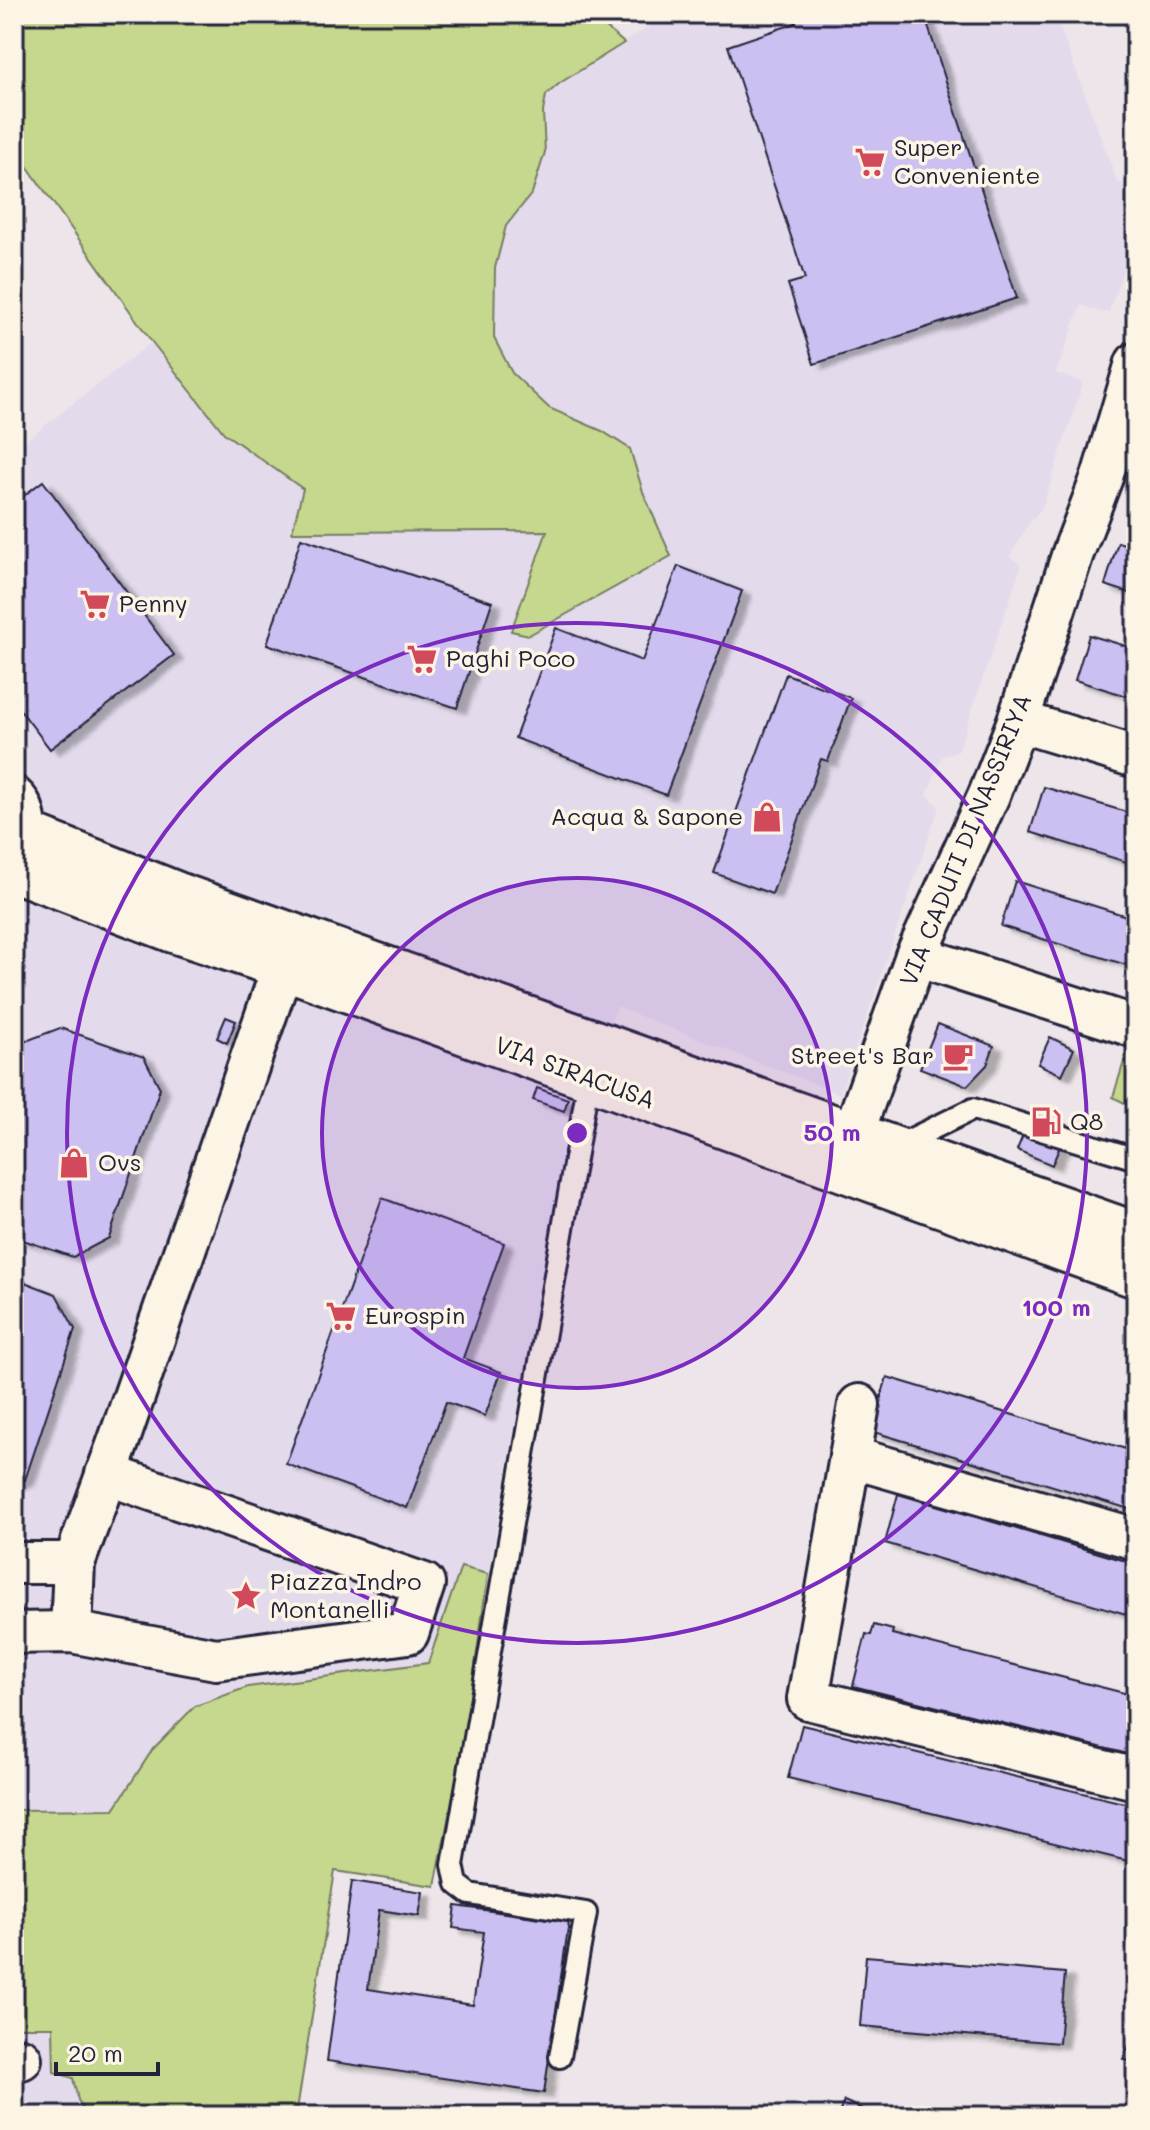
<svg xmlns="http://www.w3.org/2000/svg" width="1150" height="2130" font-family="Mali,sans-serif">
<defs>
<filter id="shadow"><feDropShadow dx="9" dy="5" stdDeviation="2" flood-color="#0004"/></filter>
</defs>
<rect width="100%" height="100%" fill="#ede5e9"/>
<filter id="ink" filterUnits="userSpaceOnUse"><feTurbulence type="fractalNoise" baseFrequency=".0125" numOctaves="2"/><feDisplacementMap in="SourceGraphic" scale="16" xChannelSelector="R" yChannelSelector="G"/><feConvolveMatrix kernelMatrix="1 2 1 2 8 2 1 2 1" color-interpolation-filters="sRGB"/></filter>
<g filter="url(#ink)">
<path fill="#e3daeb" d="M 669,14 L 1055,14 L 1117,182 L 1136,191 L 1136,231 L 1109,312 L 1100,312 L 1081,305 L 1056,373 L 1083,383 L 1042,508 L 1030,521 L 1010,556 L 1021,566 L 958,751 L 942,756 L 927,795 L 939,807 L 840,1094 L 624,1010 L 618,1006 L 575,1100 L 488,1574 L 461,1567 L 428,1663 L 248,1687 L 86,2116 L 14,2116 L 14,450 L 152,342 L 224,433 L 303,489 L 292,532 L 547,531 L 512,630 L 643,492 L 630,449 L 602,431 L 549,408 L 512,373 L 494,338 L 495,268 L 506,226 L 532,193 L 545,152 L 543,112 L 546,94 L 560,83 Z"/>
<g fill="#c6d88d" stroke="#747d64" stroke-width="2">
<path d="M 14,14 L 590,14 L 624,43 L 560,83 L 546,95 L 543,112 L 545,152 L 532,193 L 506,226 L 495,268 L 494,338 L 512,373 L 549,408 L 602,431 L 630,449 L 643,492 L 671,556 L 529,635 L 511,631 L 547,531 L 292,532 L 303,489 L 224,433 L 152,342 L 24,162 L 14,169 Z"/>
<path d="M 1127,1052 L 1136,1055 L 1136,1109 L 1113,1097 Z"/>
<path d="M 461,1567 L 488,1574 L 466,1730 L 435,1886 L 335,1871 L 296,2116 L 86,2116 L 78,2100 L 73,2078 L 54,2072 L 53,2027 L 14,2027 L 14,1810 L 114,1809 L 153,1749 L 195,1706 L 248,1687 L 428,1663 Z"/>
</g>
<g fill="#cbc0f1" stroke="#22223b" stroke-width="2" filter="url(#shadow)">
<path d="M 793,14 L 924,14 L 1017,298 L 814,364 L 788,284 L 805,279 L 728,46 L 796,23 Z"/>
<path d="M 43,481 L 174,655 L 50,749 L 14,702 L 14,503 Z"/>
<path d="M 301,538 L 492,602 L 457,708 L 267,644 Z"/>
<path d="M 1118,542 L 1136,548 L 1136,595 L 1105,585 Z"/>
<path d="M 678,566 L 742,591 L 666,795 L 515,738 L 556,628 L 642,661 Z"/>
<path d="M 1089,635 L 1136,649 L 1136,699 L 1075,680 Z"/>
<path d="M 786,674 L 851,698 L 828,761 L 821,759 L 772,894 L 714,873 Z"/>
<path d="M 1044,787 L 1136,815 L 1136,865 L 1030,832 Z"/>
<path d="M 1015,881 L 1136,919 L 1136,968 L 1001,926 Z"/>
<path d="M 226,1017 L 236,1021 L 227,1043 L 217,1038 Z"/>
<path d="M 938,1024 L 994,1046 L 987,1065 L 967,1086 L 920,1068 Z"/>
<path d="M 60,1028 L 144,1057 L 160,1088 L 109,1238 L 73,1257 L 14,1237 L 14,1056 L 18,1044 Z"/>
<path d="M 1050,1037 L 1074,1049 L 1062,1075 L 1038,1064 Z"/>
<path d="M 537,1088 L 568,1099 L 564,1111 L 533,1100 Z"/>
<path d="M 1029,1120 L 1065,1135 L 1052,1165 L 1017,1150 Z"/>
<path d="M 382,1198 L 504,1243 L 463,1358 L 501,1372 L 485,1416 L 446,1402 L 407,1508 L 286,1464 Z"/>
<path d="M 14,1278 L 56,1294 L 75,1329 L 25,1480 L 14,1485 Z"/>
<path d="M 887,1377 L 1136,1452 L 1136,1511 L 871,1431 Z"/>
<path d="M 898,1494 L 1136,1564 L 1136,1617 L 885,1543 Z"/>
<path d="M 874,1625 L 893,1630 L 892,1634 L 1136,1696 L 1136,1756 L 853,1686 L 866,1634 L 871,1635 Z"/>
<path d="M 802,1725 L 1136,1806 L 1136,1863 L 788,1778 Z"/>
<path d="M 352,1881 L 423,1892 L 419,1916 L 379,1910 L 368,1989 L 473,2005 L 484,1932 L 453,1928 L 456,1906 L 569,1922 L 544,2093 L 327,2061 Z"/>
<path d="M 866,1956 L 1065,1973 L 1059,2043 L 860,2026 Z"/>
<path d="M 1136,2030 L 1136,2064 L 1123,2059 Z"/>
<path d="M 844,2101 L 878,2116 L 838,2116 Z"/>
</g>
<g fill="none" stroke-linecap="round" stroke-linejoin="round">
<g stroke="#22223b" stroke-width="26">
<g id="lane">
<path d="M 14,785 C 35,797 35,818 38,840"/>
<path d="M 897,1146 L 973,1109 L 1136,1159"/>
<path d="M 560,2057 L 586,1913 L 470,1894 L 457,1884 L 453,1865 L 589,1078"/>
</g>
</g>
<g stroke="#22223b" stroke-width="46">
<g id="street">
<path d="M 1018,721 L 1136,757"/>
<path d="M 916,956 L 1136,1027"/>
<path d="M 853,1134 L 916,956 L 989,795 L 1018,721 L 1073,553 L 1102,477 L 1136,363"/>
<path d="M 859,1405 L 808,1699 L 1136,1779"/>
<path d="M 850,1457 L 1136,1539"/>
<path d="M 14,1563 L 74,1563"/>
<path d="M 71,1632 L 74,1563 L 119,1440 L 283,966"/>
<path d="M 14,1633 L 71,1632 L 216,1659 L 408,1633 L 424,1584 L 106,1474"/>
<path d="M 14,2059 L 21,2059"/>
</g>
</g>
<g stroke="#22223b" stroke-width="50">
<g id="secondary">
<path d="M 14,830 L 180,896 L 1136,1235"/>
<path d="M 14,869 L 171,929 L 283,966 L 1136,1275"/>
</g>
</g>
<use href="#lane" stroke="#fcf5e5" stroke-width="20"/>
<use href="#street" stroke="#fcf5e5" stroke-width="40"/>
<use href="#secondary" stroke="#fcf5e5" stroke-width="44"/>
</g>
</g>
<circle cx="577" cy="1133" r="255" fill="#7b2cbf" fill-opacity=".12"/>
<g fill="none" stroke="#7b2cbf" stroke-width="4">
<circle cx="577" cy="1133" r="255"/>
<circle cx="577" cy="1133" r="510"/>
</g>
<defs>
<g id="supermarket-bare" transform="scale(2.4)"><path d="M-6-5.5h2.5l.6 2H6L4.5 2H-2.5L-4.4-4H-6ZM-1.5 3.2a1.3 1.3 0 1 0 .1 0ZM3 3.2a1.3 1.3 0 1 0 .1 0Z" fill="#d1495b" stroke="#fcf5e5" stroke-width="2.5" paint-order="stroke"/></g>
<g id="shop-bare" transform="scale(2.4)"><path d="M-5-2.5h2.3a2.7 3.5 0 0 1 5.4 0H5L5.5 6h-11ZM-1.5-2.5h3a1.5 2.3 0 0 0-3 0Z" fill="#d1495b" stroke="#fcf5e5" stroke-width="2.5" paint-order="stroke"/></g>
<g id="cafe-bare" transform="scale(2.4)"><path d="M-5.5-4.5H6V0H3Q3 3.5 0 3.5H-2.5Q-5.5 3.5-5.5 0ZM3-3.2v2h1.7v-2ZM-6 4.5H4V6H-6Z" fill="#d1495b" stroke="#fcf5e5" stroke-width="2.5" paint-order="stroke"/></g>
<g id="fuel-bare" transform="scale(2.4)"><path d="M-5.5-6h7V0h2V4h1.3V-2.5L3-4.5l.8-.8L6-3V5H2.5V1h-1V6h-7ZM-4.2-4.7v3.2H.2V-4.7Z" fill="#d1495b" stroke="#fcf5e5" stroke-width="2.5" paint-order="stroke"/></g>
<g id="sight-bare" transform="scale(2.4)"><path d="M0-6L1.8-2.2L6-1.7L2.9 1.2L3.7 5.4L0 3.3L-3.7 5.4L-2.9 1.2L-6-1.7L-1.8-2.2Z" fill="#d1495b" stroke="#fcf5e5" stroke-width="2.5" paint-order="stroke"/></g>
</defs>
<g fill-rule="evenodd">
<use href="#supermarket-bare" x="870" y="162"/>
<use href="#supermarket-bare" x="95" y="604"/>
<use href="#supermarket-bare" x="422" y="659"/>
<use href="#shop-bare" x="767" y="817"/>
<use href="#cafe-bare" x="958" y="1056"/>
<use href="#fuel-bare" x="1046" y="1122"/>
<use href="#shop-bare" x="74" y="1163"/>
<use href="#supermarket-bare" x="341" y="1316"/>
<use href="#sight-bare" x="246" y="1596"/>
</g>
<g text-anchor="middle" stroke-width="7" stroke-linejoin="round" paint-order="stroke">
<g font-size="24" fill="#22223b" stroke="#fcf5e5" text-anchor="start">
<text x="894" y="156">Super<tspan x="894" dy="28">Conveniente</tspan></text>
<text x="119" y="612">Penny</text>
<text x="446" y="667">Paghi Poco</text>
<text x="743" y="825" text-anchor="end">Acqua &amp; Sapone</text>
<text x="934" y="1064" text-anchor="end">Street's Bar</text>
<text x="1070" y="1130">Q8</text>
<text x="98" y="1171">Ovs</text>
<text x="365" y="1324">Eurospin</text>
<text x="270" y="1590">Piazza Indro<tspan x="270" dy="28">Montanelli</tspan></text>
</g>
<g font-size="24" fill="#22223b" stroke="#fcf5e5">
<text transform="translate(966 840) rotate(-68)" y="8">VIA CADUTI DI NASSIRIYA</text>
<text transform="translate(575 1073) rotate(20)" y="8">VIA SIRACUSA</text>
</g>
</g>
<circle cx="577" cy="1133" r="12" fill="#7b2cbf" stroke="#fcf5e5" stroke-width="4"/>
<g font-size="24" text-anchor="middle" font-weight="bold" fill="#7b2cbf" stroke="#fcf5e5" stroke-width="7" stroke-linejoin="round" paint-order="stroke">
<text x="832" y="1141">50 m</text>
<text x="1056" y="1316">100 m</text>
</g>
<rect width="1150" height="2130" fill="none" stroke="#fcf5e5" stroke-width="48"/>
<rect x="24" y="24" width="1102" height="2082" fill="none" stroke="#22223b" stroke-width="3" filter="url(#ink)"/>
<path d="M56 2062v12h102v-12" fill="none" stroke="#22223b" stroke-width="4"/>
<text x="68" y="2062" font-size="24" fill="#22223b" stroke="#fcf5e5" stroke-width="6" paint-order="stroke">20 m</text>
</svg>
